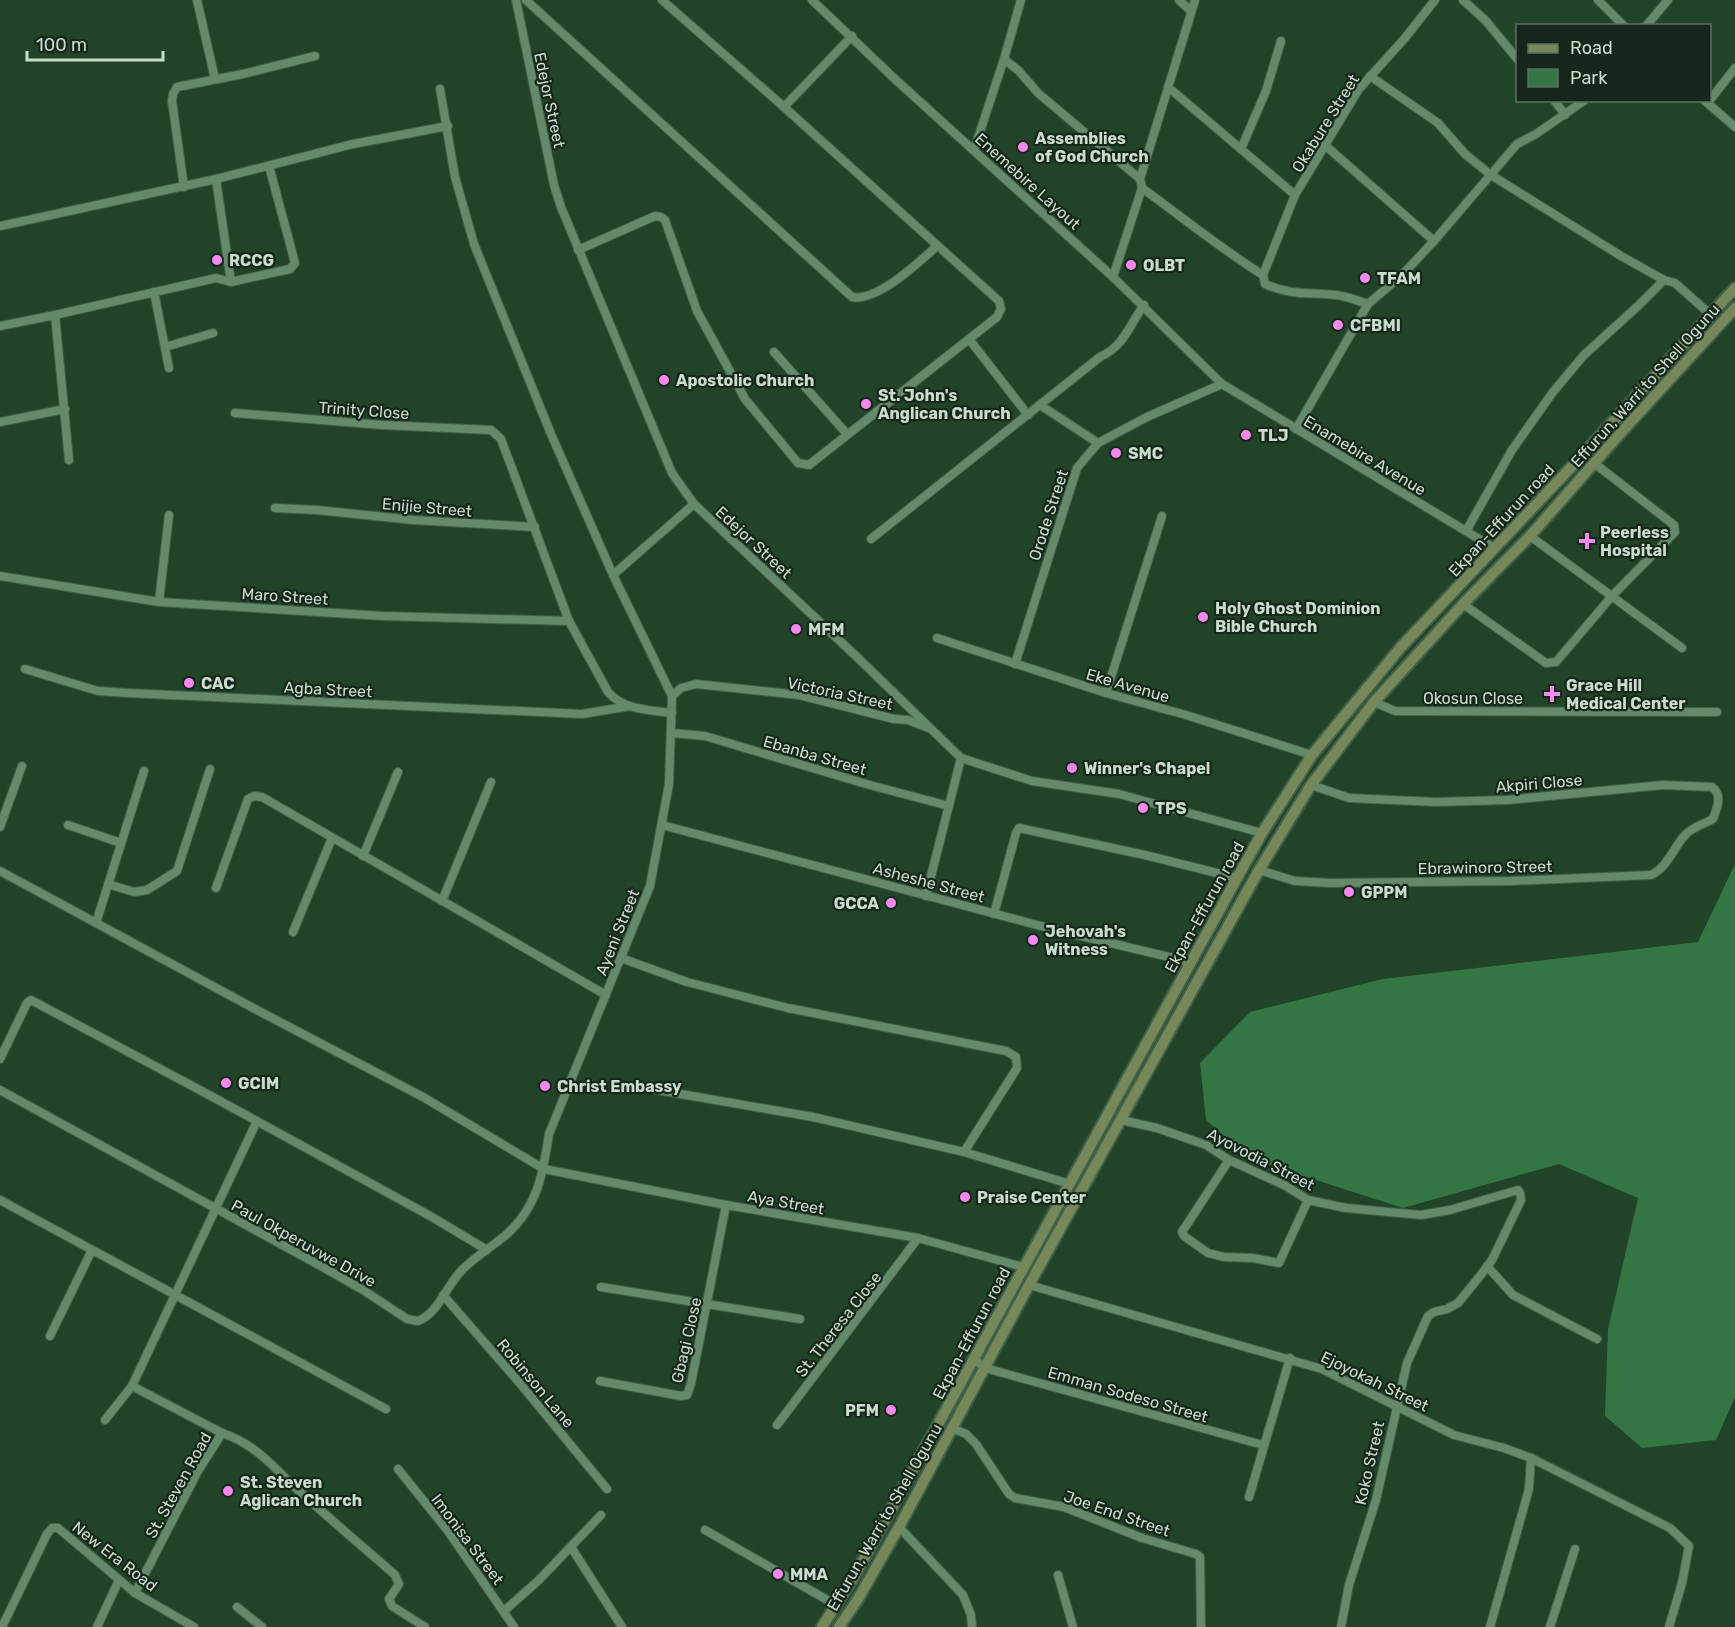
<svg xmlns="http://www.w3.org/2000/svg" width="1735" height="1627" font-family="Rubik,sans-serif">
<rect width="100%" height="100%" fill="#214428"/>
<path fill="#337643" d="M 1735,864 L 1735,1397 L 1716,1440 L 1642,1448 L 1605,1416 L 1608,1329 L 1638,1198 L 1559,1164 L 1403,1208 L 1251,1159 L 1206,1120 L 1200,1063 L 1250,1012 L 1383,979 L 1698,942 Z"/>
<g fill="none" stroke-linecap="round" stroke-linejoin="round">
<g stroke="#406048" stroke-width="10">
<g id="street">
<path d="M 197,0 L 215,79"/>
<path d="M 516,0 L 554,185 L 561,207 L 672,473 L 694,504 L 857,657 L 961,758 L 1032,781 L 1119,794 L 1262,833"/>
<path d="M 526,0 L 852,297 C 877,302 918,263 937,246"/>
<path d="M 812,0 L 896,80 L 1113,277 L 1222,384 L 1494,548"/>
<path d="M 1179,0 L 1191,11"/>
<path d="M 1463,0 L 1486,21 L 1518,60"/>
<path d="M 1598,0 L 1624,26"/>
<path d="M 1646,26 L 1668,0"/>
<path d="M 1004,59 L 1019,71 L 1038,93 L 1140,179"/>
<path d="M 1370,76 L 1438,123 L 1465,154 L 1491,175 L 1621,256 L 1664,280 L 1675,283 L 1711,315"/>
<path d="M 1168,87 L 1295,195"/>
<path d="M 1554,100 L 1565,115"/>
<path d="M 1704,100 L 1735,127"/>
<path d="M 1710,100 L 1735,68"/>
<path d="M 784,107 L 852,36"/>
<path d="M 1326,146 L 1434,241"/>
<path d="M 1241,149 L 1266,91 L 1281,41"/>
<path d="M 974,150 L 1004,59 L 1021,0"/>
<path d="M 216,179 L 231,282"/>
<path d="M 184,187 L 172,101 L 173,94 L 177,87 L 243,74 L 315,56"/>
<path d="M 1142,188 C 1182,217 1221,249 1263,275 L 1265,284 C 1292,296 1308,292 1336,295 C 1346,296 1358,301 1368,304"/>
<path d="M 0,226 L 216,179 L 353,144 L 448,126"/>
<path d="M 578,250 L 655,216 L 661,217 L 665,220 L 697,311 L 745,399 L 798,463 L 809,465 L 997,317 L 1001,309 L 999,301 L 784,107 L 662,0"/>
<path d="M 1263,275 L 1295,195 L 1359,89 L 1405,38 L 1435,0"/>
<path d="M 1113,277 L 1142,188 L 1140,179 L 1195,0"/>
<path d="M 154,292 L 169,368"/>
<path d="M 0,326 L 55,315"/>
<path d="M 969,339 L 1028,415"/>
<path d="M 165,347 L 213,333"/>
<path d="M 774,352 L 847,434"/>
<path d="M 1040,405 L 1098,443"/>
<path d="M 235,413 L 382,425 L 491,430 L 501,439 L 569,621 L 608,692 C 623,710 650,710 672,713"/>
<path d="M 0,422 L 65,409"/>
<path d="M 1296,429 L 1368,304 L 1403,274 L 1434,241 L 1517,144 L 1536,134 L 1585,100"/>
<path d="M 69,460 L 55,315 L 216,278 L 231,282 L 290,269 L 295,263 L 269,166"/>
<path d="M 275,508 L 317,510 L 413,520 L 535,527"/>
<path d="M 1466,531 L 1512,450 L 1553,392 L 1584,355 L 1638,306 L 1664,280"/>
<path d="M 1530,536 L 1682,648"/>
<path d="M 871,539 L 1100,357 C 1125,345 1128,327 1144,305"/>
<path d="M 613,575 L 694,504"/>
<path d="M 0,576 L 159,602 L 383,616 L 569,621"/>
<path d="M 159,602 L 169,515"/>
<path d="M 1463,604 L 1546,663 L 1556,662 L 1612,596 L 1675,532 L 1674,525 L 1594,463"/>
<path d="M 937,638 L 1106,693 L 1186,715 L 1312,755"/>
<path d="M 1015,664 L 1077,468 L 1098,443 L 1147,417 L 1222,384"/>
<path d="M 25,669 L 98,691 L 128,693 L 582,714 L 630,706"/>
<path d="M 1106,693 L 1162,516"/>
<path d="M 672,696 L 681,688 L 696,684 L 799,695 L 894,719 L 908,720 L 929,728"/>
<path d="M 1374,702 L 1395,711 L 1717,712"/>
<path d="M 672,733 L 705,736 L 866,784 L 949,806"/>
<path d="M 68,825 L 121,843"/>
<path d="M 662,825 L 1056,930 L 1190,962"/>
<path d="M 0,827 L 22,766"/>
<path d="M 363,856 L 398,772"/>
<path d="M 1259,870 L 1295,881 L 1331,883 L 1510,881 L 1651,875 C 1667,868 1674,847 1685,835 C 1692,827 1704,824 1713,819 C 1717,808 1723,795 1712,787 L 1663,785 L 1507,800 L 1436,802 L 1349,798 L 1311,785"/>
<path d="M 0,871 L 255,1009 L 423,1097 L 544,1169 L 726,1205 L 918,1238 L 1023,1267"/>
<path d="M 108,884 L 134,892 L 147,890 L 177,871 L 210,769"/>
<path d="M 216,888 L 248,799 L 254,796 L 262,797 L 606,995"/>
<path d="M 926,896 L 961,758"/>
<path d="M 442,901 L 491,782"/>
<path d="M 994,914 L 1016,833 L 1019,828 L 1145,855 L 1237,878"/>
<path d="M 96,923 L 144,771"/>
<path d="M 293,932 L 332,838"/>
<path d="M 621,958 L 687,982 L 788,1008 L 1006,1051 L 1016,1057 L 1017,1068 L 964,1152"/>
<path d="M 0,1059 L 27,1003 L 31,1000 L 211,1096 L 432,1217 L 487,1250"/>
<path d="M 652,1089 L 813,1117 L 964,1152 L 1070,1184"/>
<path d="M 0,1090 L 319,1265 L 363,1290 L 407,1319 L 418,1321 C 439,1313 447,1284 463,1269 C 476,1256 493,1246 507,1234 C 538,1206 543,1173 549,1134 L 650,886 L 669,784 L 672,696 L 613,575 L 551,434 L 474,244 L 455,177 L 440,89"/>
<path d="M 1121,1120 L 1157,1128 L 1206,1145 L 1229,1160 L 1286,1186 L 1308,1200 L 1346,1208 L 1421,1215 L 1450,1210 L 1518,1190 L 1520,1193 L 1521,1200 L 1492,1260 L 1480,1276 L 1458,1303 L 1447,1309 L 1434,1312 L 1428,1316 L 1407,1363 L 1376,1500 L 1349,1585 L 1341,1627"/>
<path d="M 1229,1160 L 1182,1232 L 1184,1236 L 1208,1253 L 1224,1257 L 1253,1258 L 1279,1263 L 1308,1200"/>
<path d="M 0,1200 L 386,1409"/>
<path d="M 1487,1266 L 1513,1295 L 1597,1339"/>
<path d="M 1029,1285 L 1322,1369 L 1454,1435 L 1504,1448 L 1531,1458 L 1670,1528 L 1689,1546 L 1682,1583 L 1669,1627"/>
<path d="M 601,1287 L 800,1319"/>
<path d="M 443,1295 L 518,1381 L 607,1489"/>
<path d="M 50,1336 L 92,1250"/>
<path d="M 974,1359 L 985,1368 L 1263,1445"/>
<path d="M 600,1381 L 681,1396 L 687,1395 L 691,1384 L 726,1205"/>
<path d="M 132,1386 L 222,1433"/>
<path d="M 105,1420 L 132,1386 L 257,1121"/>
<path d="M 777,1425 L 918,1238"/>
<path d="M 952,1428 L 966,1434 L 976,1444 L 1009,1494 L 1015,1498 L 1064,1507 L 1142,1538 L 1196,1554 L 1200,1557 L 1201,1627"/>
<path d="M 398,1469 L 448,1531 L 514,1627"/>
<path d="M 1249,1497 L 1290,1358"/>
<path d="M 899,1527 L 963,1595 L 971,1615 L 972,1627"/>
<path d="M 705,1530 L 836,1605"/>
<path d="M 571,1547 L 622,1627"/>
<path d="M 1058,1575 L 1073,1627"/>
<path d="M 135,1593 L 198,1471 L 222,1433 C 257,1445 272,1466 298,1490 C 330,1519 363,1547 395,1575 L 399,1584 L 389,1599 L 392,1606 L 425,1627"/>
<path d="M 237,1607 L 262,1627"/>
<path d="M 504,1611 L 539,1580 L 601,1515"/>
<path d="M 2,1627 L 47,1534 L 52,1528 L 58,1528 L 135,1593 L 194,1627"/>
<path d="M 97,1627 L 119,1580"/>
<path d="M 1490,1627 L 1529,1489 L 1531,1458"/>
<path d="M 1550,1627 L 1575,1549"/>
</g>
</g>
<g stroke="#406048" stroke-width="14">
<g id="secondary">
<path d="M 822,1627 L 855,1575 L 935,1430 L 1237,878 L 1262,833 L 1312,755 L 1401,647 L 1577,461 L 1735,288"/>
<path d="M 839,1627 L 858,1599 L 899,1527 L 1029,1285 L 1259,870 L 1311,785 L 1374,702 L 1463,604 L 1530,536 L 1617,437 L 1735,308"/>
</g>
</g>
<use href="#street" stroke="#65896b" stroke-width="8"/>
<use href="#secondary" stroke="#76875a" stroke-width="10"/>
</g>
<g fill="#f589ef" stroke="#17261a" stroke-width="2">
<circle cx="1023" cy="147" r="6"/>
<circle cx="217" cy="260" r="6"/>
<circle cx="1131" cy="265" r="6"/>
<circle cx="1365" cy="278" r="6"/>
<circle cx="1338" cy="325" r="6"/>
<circle cx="664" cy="380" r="6"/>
<circle cx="866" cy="404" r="6"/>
<circle cx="1246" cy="435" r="6"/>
<circle cx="1116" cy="453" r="6"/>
<path d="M1584 532h6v6h6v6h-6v6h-6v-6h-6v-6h6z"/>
<circle cx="1203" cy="617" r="6"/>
<circle cx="796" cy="629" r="6"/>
<circle cx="189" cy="683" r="6"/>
<path d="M1549 685h6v6h6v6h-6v6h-6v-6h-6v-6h6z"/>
<circle cx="1072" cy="768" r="6"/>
<circle cx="1143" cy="808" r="6"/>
<circle cx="1349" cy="892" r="6"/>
<circle cx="891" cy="903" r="6"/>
<circle cx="1033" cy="940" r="6"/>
<circle cx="226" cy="1083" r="6"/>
<circle cx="545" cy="1086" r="6"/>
<circle cx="965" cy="1197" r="6"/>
<circle cx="891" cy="1410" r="6"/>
<circle cx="228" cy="1491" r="6"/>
<circle cx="778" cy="1574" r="6"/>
</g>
<g text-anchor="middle" stroke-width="4.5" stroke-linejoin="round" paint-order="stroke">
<g font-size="16" fill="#c9ddcc" stroke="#17261a">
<text transform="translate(550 100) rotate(78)" y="6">Edejor Street</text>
<text transform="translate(1325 123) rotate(-58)" y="6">Okabure Street</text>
<text transform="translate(1028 181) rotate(42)" y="6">Enemebire Layout</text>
<text transform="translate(1645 385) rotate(-48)" y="6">Effurun, Warri to Shell Ogunu</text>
<text transform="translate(364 410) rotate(4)" y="6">Trinity Close</text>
<text transform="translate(1365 455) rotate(31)" y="6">Enamebire Avenue</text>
<text transform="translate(427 507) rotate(5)" y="6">Enijie Street</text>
<text transform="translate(1048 515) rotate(-72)" y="6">Orode Street</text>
<text transform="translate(1501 520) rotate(-47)" y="6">Ekpan-Effurun road</text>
<text transform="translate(754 542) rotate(43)" y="6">Edejor Street</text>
<text transform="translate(285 596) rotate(4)" y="6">Maro Street</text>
<text transform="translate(1128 685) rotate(16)" y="6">Eke Avenue</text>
<text transform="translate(328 689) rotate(3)" y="6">Agba Street</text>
<text transform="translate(840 693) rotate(12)" y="6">Victoria Street</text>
<text x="1473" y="704">Okosun Close</text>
<text transform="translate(815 755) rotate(16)" y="6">Ebanba Street</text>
<text transform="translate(1539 783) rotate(-5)" y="6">Akpiri Close</text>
<text transform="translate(1485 867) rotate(-1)" y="6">Ebrawinoro Street</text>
<text transform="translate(929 882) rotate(15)" y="6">Asheshe Street</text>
<text transform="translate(1204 907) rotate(-61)" y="6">Ekpan-Effurun road</text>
<text transform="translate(617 932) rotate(-68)" y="6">Ayeni Street</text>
<text transform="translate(1261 1159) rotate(27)" y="6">Ayovodia Street</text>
<text transform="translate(786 1202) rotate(10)" y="6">Aya Street</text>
<text transform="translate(304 1243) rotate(29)" y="6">Paul Okperuvwe Drive</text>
<text transform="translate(838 1324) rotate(-52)" y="6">St. Theresa Close</text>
<text transform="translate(971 1333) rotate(-62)" y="6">Ekpan-Effurun road</text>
<text transform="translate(686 1340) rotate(-77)" y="6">Gbagi Close</text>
<text transform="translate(1375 1381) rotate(26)" y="6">Ejoyokah Street</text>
<text transform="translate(536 1383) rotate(50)" y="6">Robinson Lane</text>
<text transform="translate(1128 1394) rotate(16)" y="6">Emman Sodeso Street</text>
<text transform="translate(1369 1463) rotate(-77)" y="6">Koko Street</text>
<text transform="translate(178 1485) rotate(-61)" y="6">St. Steven Road</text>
<text transform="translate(1117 1513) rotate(19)" y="6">Joe End Street</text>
<text transform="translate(884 1517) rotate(-60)" y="6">Effurun, Warri to Shell Ogunu</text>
<text transform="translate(468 1539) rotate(53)" y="6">Imonisa Street</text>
<text transform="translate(115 1556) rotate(38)" y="6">New Era Road</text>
</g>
<g font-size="16" font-weight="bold" fill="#c9ddcc" stroke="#17261a" text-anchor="start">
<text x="1035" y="144">Assemblies<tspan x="1035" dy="18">of God Church</tspan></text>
<text x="229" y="266">RCCG</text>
<text x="1143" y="271">OLBT</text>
<text x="1377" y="284">TFAM</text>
<text x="1350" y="331">CFBMI</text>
<text x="676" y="386">Apostolic Church</text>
<text x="878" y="401">St. John's<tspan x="878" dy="18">Anglican Church</tspan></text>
<text x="1258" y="441">TLJ</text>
<text x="1128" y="459">SMC</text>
<text x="1600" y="538">Peerless<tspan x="1600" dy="18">Hospital</tspan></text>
<text x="1215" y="614">Holy Ghost Dominion<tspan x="1215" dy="18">Bible Church</tspan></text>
<text x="808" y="635">MFM</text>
<text x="201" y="689">CAC</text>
<text x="1566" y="691">Grace Hill<tspan x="1566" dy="18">Medical Center</tspan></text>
<text x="1084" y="774">Winner's Chapel</text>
<text x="1155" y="814">TPS</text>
<text x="1361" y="898">GPPM</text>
<text x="879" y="909" text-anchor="end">GCCA</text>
<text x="1045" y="937">Jehovah's<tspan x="1045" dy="18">Witness</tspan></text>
<text x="238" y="1089">GCIM</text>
<text x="557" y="1092">Christ Embassy</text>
<text x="977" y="1203">Praise Center</text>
<text x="879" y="1416" text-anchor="end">PFM</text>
<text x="240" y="1488">St. Steven<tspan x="240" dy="18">Aglican Church</tspan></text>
<text x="790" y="1580">MMA</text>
</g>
</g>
<rect x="1516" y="24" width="195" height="78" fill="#17261a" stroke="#5e6f61" stroke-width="1.5"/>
<rect x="1528" y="44" width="30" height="9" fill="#76875a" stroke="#5e6f61" stroke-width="1.5"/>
<text x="1570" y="54" font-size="18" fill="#c9ddcc">Road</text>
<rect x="1528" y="69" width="30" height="18" fill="#337643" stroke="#5e6f61" stroke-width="1.5"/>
<text x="1570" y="84" font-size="18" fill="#c9ddcc">Park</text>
<path d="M27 51v9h136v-9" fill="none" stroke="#c9ddcc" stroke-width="3"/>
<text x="36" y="51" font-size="18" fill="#c9ddcc" stroke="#17261a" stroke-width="4.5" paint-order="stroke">100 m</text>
</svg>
